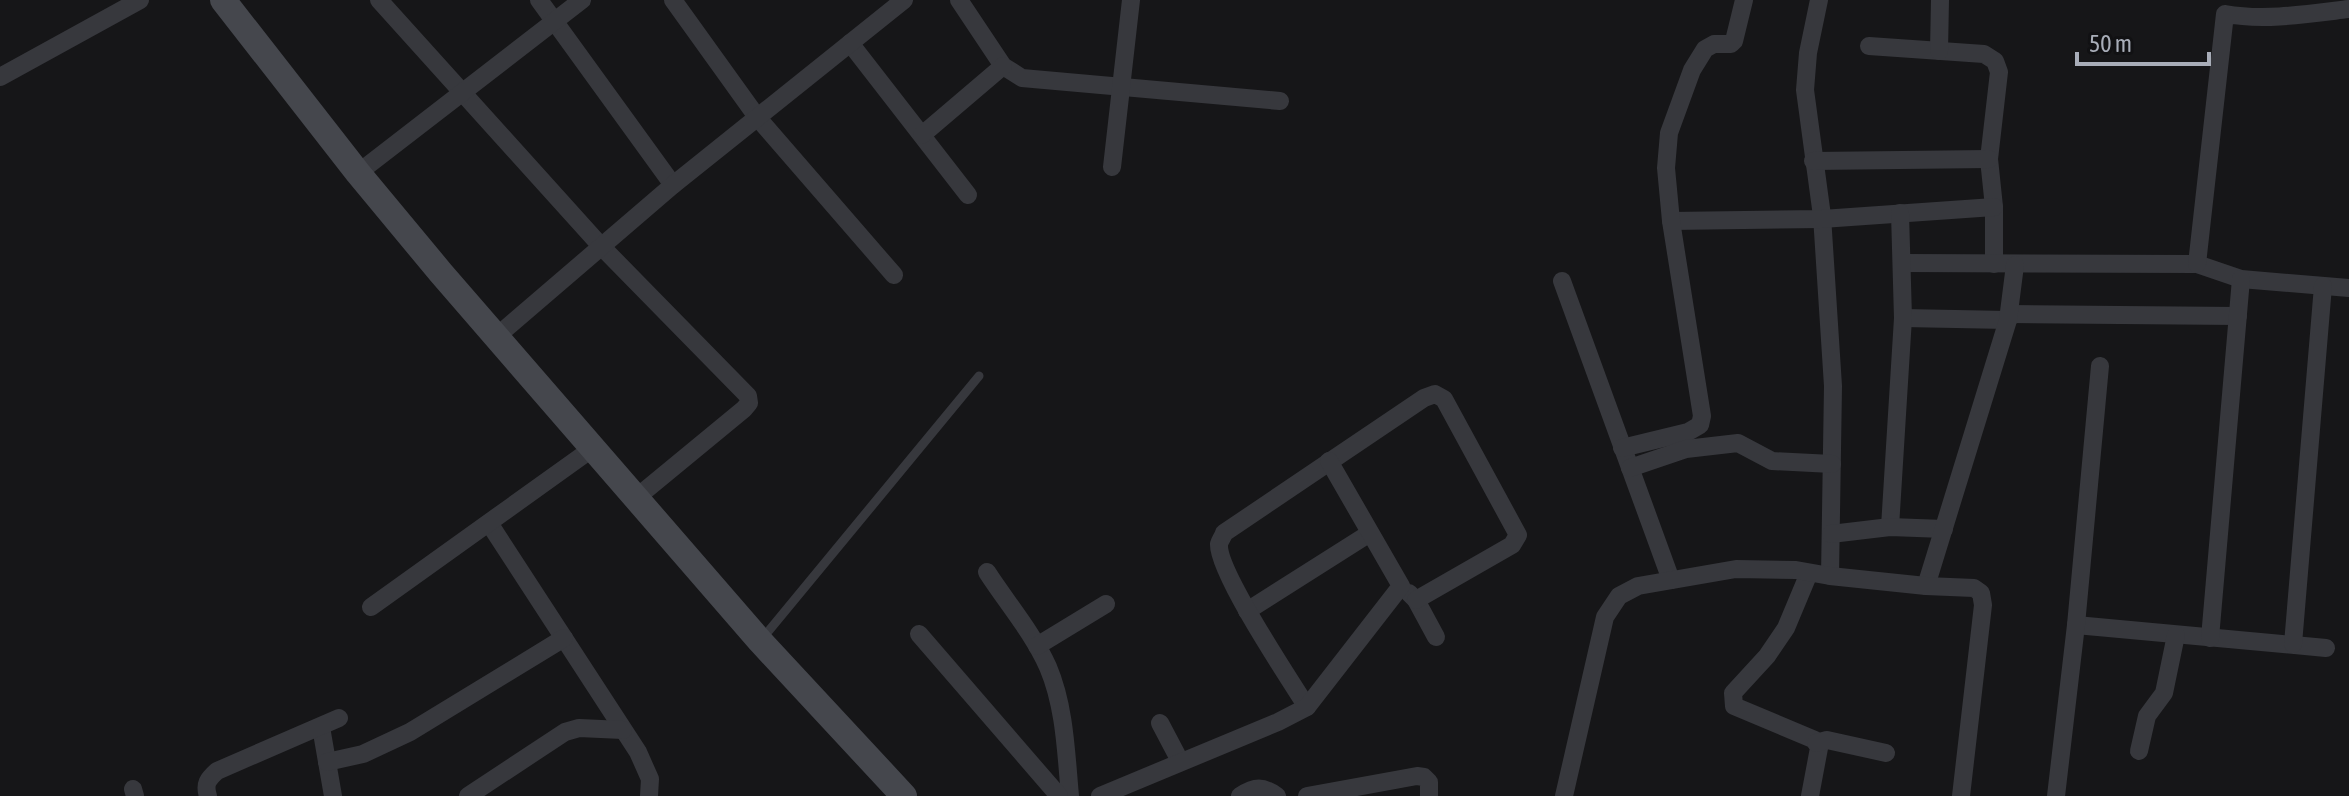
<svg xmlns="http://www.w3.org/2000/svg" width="2349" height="796" font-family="'Asap Condensed',sans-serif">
<rect width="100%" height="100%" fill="#161618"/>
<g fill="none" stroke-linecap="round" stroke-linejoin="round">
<path stroke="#37383d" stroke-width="9" d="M 762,639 L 979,376"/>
<g stroke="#37383d" stroke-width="18">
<path d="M 379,0 L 600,245 L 748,396 L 749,403 L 744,409 L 636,498"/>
<path d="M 539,0 L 673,185"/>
<path d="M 673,0 L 757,117 L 894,275"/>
<path d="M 959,0 L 1003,66 L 1022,78 L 1280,101"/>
<path d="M 1819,0 L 1808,53 L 1805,90 L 1822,216 L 1833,386 L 1830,576"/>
<path d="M 850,43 L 968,195"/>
<path d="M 1869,46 L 1984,54 L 1995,61 L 1999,72 L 1989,159 L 1994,207 L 1994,264"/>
<path d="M 1939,51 L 1940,0"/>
<path d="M 0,77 L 140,0"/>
<path d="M 922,135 L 1003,66"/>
<path d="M 1813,161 L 1989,159"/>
<path d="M 1112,167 L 1131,0"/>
<path d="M 358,173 L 582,0"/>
<path d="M 1671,221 L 1822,219 L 1994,207"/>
<path d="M 1902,263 L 2197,264 L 2241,279 L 2349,288"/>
<path d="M 2197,264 L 2225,14 C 2265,21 2308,14 2349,9"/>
<path d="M 1562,281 L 1671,580"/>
<path d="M 2009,314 L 2238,316"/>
<path d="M 1903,318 L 2008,320"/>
<path d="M 496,337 L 673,185 L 904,0"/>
<path d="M 1622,448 L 1688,432 L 1700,425 L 1702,416 L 1671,221 L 1666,168 L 1669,133 L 1692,70 L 1705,49 L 1714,44 L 1731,44 L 1734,41 L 1744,0"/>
<path d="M 1630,468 L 1686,449 L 1738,443 L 1772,461 L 1832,464"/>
<path d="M 489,523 L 638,752 L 650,779 L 649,796"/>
<path d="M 1890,527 L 1903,318 L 1900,213"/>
<path d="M 1831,534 L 1890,527 L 1944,529"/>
<path d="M 987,572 C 1007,603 1033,633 1048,667 C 1065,707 1066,753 1070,796"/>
<path d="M 1809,573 L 1786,628 L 1767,656 L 1733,693 L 1734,706 L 1815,740 L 1819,748 L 1810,796"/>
<path d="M 1926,586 L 2008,320 L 2015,265"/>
<path d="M 1409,593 L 1416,600 L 1436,637"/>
<path d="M 371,607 L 593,448"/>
<path d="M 1247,611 L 1370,533"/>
<path d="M 2076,625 L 2326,648"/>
<path d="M 919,634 L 1059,796"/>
<path d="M 2210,638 L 2241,279"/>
<path d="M 2293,644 L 2323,286"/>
<path d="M 1037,646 L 1106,604"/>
<path d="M 1307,707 C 1290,680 1217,571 1219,544 C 1220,540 1223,537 1224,533 L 1424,398 L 1435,394 L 1444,399 L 1518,535 L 1512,545 L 1416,600"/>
<path d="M 1160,723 L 1180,761"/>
<path d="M 321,727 L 333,796"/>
<path d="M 1816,743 L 1827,740 L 1886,753"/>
<path d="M 2139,751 L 2147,716 L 2164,693 L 2176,635"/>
<path d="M 327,762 L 363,754 L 410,732 L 564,638"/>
<path d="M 133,789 L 135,796"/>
<path d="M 208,796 C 204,784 208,779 217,771 L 339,718"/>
<path d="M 468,796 L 565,732 L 579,728 L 623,730"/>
<path d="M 1100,796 L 1278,722 L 1307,707 L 1401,586 L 1329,461"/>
<path d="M 1240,796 C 1255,786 1263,786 1277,796"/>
<path d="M 1307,796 L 1417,776 L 1424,777 L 1429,782 L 1429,796"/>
<path d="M 1564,796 L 1605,617 L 1619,596 L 1638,586 L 1736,569 L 1796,570 L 1830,576 L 1926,586 L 1974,588 L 1981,593 L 1983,605 L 1961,796"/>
<path d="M 2056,796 L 2076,625 L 2100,366"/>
</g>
<path stroke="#45474d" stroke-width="26" d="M 223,0 L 358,173 L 441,273 L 760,641 L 904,796"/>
</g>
<path d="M2077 52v12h132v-12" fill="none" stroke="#a8adb8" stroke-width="4"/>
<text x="2089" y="52" font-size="24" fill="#a8adb8" stroke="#111113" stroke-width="6" paint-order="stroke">50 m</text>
</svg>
